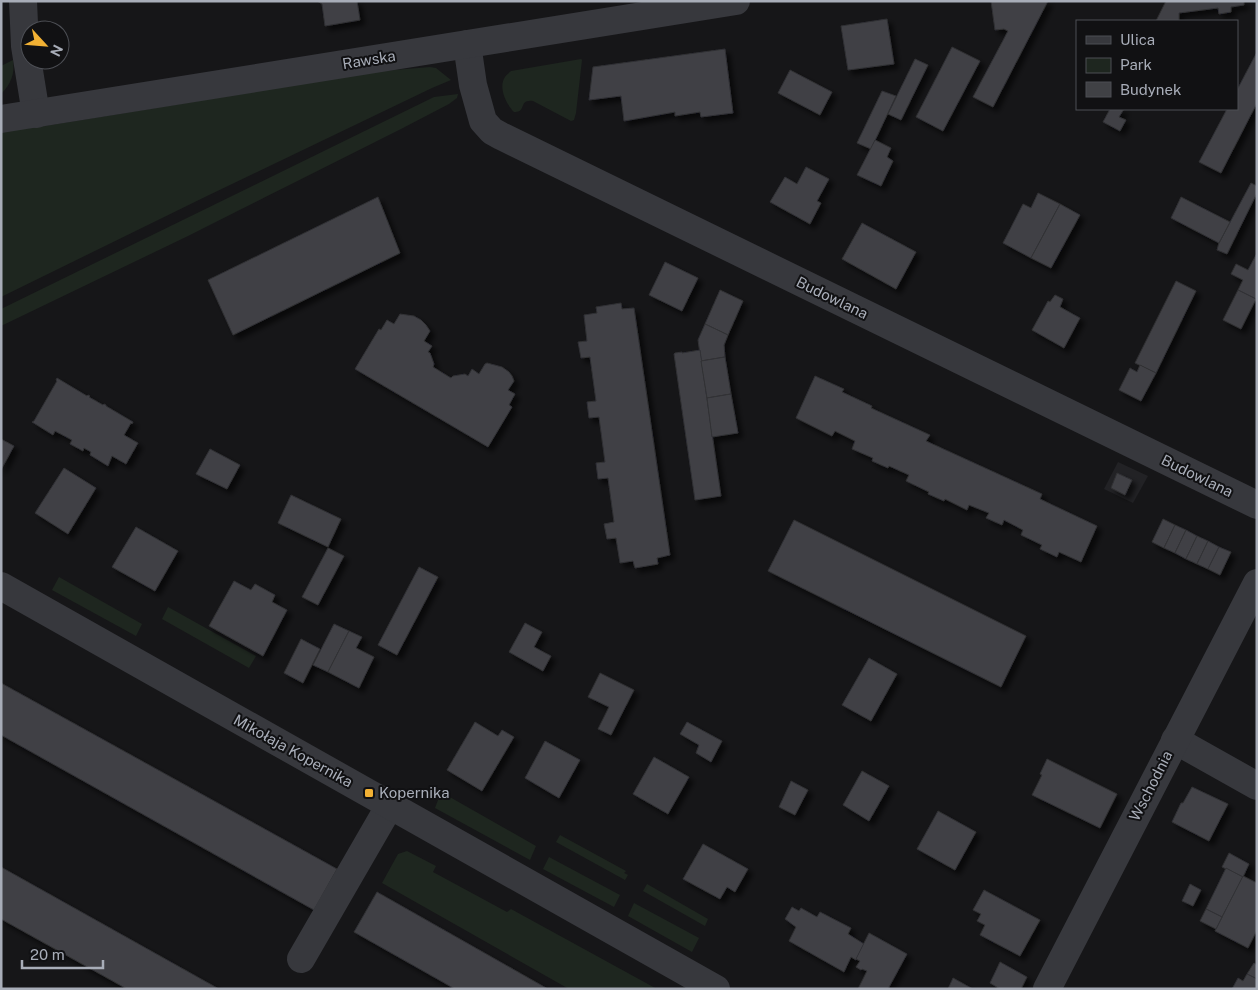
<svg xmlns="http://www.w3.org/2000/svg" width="1258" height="990" font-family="'Public Sans',sans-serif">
<defs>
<filter id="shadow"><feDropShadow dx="4.5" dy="4.5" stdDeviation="2.5" flood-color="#0009"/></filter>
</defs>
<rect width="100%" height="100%" fill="#161618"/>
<path fill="#222225" d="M 1118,462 L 1148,476 L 1133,503 L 1104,489 Z"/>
<g fill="#1e261f">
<path d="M 581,59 L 582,60 L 576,113 L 574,120 L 571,121 L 533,101 C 518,99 527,113 514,112 C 506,104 498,87 505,77 C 506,75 510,72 511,71 Z"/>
<path d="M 13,60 C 15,74 11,84 1,94 L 1,66 Z"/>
<path d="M 430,67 L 436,68 L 451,80 L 432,88 L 207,196 L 1,297 L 1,132 L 57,124 L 382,71 Z"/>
<path d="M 458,94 L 457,98 L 449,104 L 401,129 L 188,236 L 1,326 L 1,309 L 434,97 Z"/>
<path d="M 59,577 L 142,624 L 136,636 L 52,590 Z"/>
<path d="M 168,607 L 256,656 L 249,668 L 162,619 Z"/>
<path d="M 441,792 L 536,846 L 530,860 L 435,808 Z"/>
<path d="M 560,835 L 626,871 L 624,873 L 628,875 L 625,880 L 556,842 Z"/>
<path d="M 407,851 L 436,866 L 433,872 L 507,912 L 511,909 L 657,989 L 569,989 L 382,883 L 398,854 Z"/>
<path d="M 549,857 L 620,895 L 614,907 L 543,869 Z"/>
<path d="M 647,884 L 708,919 L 705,926 L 643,891 Z"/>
<path d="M 634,903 L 699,938 L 692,952 L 628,916 Z"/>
</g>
<g fill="#404145" stroke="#303034" filter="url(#shadow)">
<path d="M 317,1 L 357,1 L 360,20 L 325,26 L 322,4 Z"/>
<path d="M 991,1 L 1048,1 L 993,107 L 973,97 L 1008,31 L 1004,29 L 995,30 Z"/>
<path d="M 1166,1 L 1244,1 L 1244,5 L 1231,7 L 1231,12 L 1219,14 L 1218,8 L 1179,13 L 1179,21 L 1156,21 Z"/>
<path d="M 887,19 L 894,64 L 848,70 L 841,26 Z"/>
<path d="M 952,47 L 980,61 L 943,131 L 916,117 Z"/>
<path d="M 725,49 L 733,113 L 701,117 L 700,112 L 675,116 L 675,112 L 624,121 L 621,96 L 589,100 L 593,67 Z"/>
<path d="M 1257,52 L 1257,103 L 1221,173 L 1199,162 L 1227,109 L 1237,109 L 1237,90 Z"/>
<path d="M 915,59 L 928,65 L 901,120 L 888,114 Z"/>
<path d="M 790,70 L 832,92 L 820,115 L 778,93 Z"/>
<path d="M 882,91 L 896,96 L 871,149 L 857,143 Z"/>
<path d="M 1110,109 L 1124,109 L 1119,117 L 1126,120 L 1120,131 L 1103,122 Z"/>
<path d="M 875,140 L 891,148 L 887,157 L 893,161 L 881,186 L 857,175 Z"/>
<path d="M 806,167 L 829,179 L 817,201 L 821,203 L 810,224 L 770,202 L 785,177 L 797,184 Z"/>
<path d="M 1251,183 L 1257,186 L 1257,193 L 1227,254 L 1217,250 L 1219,243 Z"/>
<path d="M 1038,193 L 1060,204 L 1031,258 L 1003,243 L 1023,204 L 1031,208 Z"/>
<path d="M 378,197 L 400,253 L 233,335 L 208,280 Z"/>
<path d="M 1181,197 L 1230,222 L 1219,243 L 1171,218 Z"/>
<path d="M 1060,204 L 1080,215 L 1051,268 L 1031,258 Z"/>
<path d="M 862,223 L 916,252 L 896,289 L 842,259 Z"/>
<path d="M 1257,253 L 1257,298 L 1256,299 L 1238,290 L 1243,280 L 1231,274 L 1236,264 L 1248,270 Z"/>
<path d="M 665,262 L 698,278 L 682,311 L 649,295 Z"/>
<path d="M 1176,281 L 1196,291 L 1156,373 L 1135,363 Z"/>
<path d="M 720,290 L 743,301 L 728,335 L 705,324 Z"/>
<path d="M 1238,290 L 1256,299 L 1241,329 L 1223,320 Z"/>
<path d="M 1055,295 L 1063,299 L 1060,307 L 1080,318 L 1064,348 L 1032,330 L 1048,301 L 1050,302 Z"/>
<path d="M 621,303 L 622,309 L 634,308 L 670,555 L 657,558 L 658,564 L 635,568 L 633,561 L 620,563 L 616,538 L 607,539 L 604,524 L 614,522 L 608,478 L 598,479 L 596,463 L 605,462 L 599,417 L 589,418 L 587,402 L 596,401 L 590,357 L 581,358 L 578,342 L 587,341 L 584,315 L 597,313 L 596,307 Z"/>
<path d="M 400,314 L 414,316 L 421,320 L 426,325 L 430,331 L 424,341 L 432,346 L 428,352 L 430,353 L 434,364 L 433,367 L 451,378 L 453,376 L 465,374 L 468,376 L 472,369 L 479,374 L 485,364 L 487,363 L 502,367 L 509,372 L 512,376 L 514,381 L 508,390 L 515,394 L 509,405 L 512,407 L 488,447 L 355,369 L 379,329 L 381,330 L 387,320 L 394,324 Z"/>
<path d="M 705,324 L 728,335 L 724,345 L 725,357 L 701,361 L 698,340 Z"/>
<path d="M 700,350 L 721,496 L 695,500 L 674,354 L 675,353 L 682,352 L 682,353 Z"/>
<path d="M 725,357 L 731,394 L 707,398 L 701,361 Z"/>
<path d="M 1140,365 L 1156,373 L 1141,401 L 1119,390 L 1130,368 L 1137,372 Z"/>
<path d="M 815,376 L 844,389 L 842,392 L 872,406 L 871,408 L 930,435 L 926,441 L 1042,494 L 1040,499 L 1097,526 L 1081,562 L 1059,552 L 1057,557 L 1040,549 L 1042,545 L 1021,535 L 1023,530 L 1004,520 L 1002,525 L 986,518 L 989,513 L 969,505 L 967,510 L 945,499 L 944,501 L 928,494 L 929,492 L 906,481 L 909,475 L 889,466 L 888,468 L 872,461 L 873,458 L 852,449 L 855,441 L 835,431 L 832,436 L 796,418 Z"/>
<path d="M 57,378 L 87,396 L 88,395 L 90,396 L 89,397 L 103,405 L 104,404 L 106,405 L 106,406 L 133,422 L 132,424 L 131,423 L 124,435 L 138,443 L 126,464 L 112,456 L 108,466 L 90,455 L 91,452 L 84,448 L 83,451 L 70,444 L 72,440 L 55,431 L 53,435 L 32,422 L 34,421 L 57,381 L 56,380 Z"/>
<path d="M 731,394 L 738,433 L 712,437 L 707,398 Z"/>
<path d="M 1,439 L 14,446 L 1,470 Z"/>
<path d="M 210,449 L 240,465 L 227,489 L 196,474 Z"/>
<path d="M 64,468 L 96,488 L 68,534 L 35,513 Z"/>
<path d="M 1117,473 L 1132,480 L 1125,495 L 1111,488 Z"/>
<path d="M 291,495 L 341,519 L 328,547 L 278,523 Z"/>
<path d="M 1163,519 L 1175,525 L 1164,548 L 1152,542 Z"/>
<path d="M 794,520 L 1026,636 L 1001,687 L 768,571 Z"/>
<path d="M 1175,525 L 1186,530 L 1175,553 L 1164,548 Z"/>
<path d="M 136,527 L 178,551 L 155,591 L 112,567 Z"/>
<path d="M 1186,530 L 1197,536 L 1186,559 L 1175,553 Z"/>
<path d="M 1197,536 L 1208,541 L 1197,564 L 1186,559 Z"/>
<path d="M 1208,541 L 1219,547 L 1208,569 L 1197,564 Z"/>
<path d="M 1219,547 L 1231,552 L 1220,575 L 1208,569 Z"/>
<path d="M 328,548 L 344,556 L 318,605 L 302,597 Z"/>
<path d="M 419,567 L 438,577 L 397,655 L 378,645 Z"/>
<path d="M 234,581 L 251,590 L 255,584 L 275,595 L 272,602 L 287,610 L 263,656 L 209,626 Z"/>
<path d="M 525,623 L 542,632 L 534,647 L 551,656 L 543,671 L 509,652 Z"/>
<path d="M 334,624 L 349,631 L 328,672 L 313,665 Z"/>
<path d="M 349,631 L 362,637 L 356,648 L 374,657 L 359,688 L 328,672 Z"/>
<path d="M 301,639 L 320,649 L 303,683 L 284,673 Z"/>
<path d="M 869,658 L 897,674 L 871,721 L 842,705 Z"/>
<path d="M 600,673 L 634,690 L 611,735 L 598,729 L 609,707 L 588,697 Z"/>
<path d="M 1,683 L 337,869 L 314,910 L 1,735 Z"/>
<path d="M 475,722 L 498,736 L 502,730 L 514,737 L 482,791 L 447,770 Z"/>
<path d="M 687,722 L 722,741 L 711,762 L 696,753 L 699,745 L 680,734 Z"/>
<path d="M 545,741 L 580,760 L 559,798 L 525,778 Z"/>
<path d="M 654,757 L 689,777 L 668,814 L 633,794 Z"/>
<path d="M 1047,759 L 1117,794 L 1100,828 L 1032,795 L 1042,775 L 1040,774 Z"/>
<path d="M 862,771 L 889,786 L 869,821 L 843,805 Z"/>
<path d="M 791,781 L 808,790 L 795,815 L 779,807 Z"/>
<path d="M 1192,787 L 1228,804 L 1209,841 L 1172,822 L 1181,803 L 1183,803 Z"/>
<path d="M 938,811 L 976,832 L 955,870 L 917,849 Z"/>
<path d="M 703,844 L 748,869 L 735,892 L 727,887 L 720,899 L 683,879 Z"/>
<path d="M 1229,853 L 1249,864 L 1243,877 L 1222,867 Z"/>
<path d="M 1,867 L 219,989 L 127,989 L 1,919 Z"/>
<path d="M 1226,868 L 1243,877 L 1222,917 L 1206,909 Z"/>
<path d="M 1243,876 L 1257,883 L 1257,930 L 1248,948 L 1215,931 Z"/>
<path d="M 1190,884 L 1201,890 L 1193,906 L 1182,901 Z"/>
<path d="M 984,890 L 1040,920 L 1020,956 L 980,935 L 985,925 L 977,921 L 981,914 L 973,910 Z"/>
<path d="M 377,892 L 548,989 L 455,989 L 354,932 Z"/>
<path d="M 792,907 L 799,911 L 801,908 L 817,917 L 820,912 L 851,928 L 848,934 L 864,944 L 856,960 L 851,957 L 844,972 L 789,941 L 796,927 L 785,919 Z"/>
<path d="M 1206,909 L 1222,917 L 1216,929 L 1200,921 Z"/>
<path d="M 869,933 L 907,954 L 888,989 L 858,989 L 867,971 L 862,969 L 861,970 L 856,967 L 860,961 L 856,959 Z"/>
<path d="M 1000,962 L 1027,977 L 1021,989 L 1000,989 L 990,983 Z"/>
<path d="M 1254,963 L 1257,965 L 1257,979 L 1247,974 Z"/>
<path d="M 1247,974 L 1257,979 L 1257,989 L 1232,989 L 1238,978 L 1243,981 Z"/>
<path d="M 953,978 L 973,989 L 948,989 Z"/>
</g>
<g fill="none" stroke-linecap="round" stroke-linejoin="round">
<g stroke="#37383d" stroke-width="28">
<path d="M 23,1 L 25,46 L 36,114"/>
<path d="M 467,44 L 473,85 L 483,121 L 492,131 L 501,136 L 1257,505"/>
<path d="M 1175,740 L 1257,786"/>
<path d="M 301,959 L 390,805"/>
<path d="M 1047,989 L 1257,583"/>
</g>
<g stroke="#37383d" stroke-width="28">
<path d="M 1,119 L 736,1"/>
<path d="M 1,586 L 716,989"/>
</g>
</g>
<rect fill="#f2b134" stroke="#111113" stroke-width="2" x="364" y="788" width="10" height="10" rx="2.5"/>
<g text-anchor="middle" stroke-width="4" stroke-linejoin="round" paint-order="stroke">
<g font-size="15" fill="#a8adb8" stroke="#111113">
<text transform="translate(369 60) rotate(-9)" y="5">Rawska</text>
<text transform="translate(832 298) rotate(26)" y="5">Budowlana</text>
<text transform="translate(1197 476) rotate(26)" y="5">Budowlana</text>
<text transform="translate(293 751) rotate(29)" y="5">Mikołaja Kopernika</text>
<text transform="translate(1151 786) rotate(-63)" y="5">Wschodnia</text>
</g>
<g font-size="15" fill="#a8adb8" stroke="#111113" text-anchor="start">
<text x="379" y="798">Kopernika</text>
</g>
</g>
<rect width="1258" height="990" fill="none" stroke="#a8adb8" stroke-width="5"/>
<rect x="1076" y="20" width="162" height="90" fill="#111113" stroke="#4d4f55"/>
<rect x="1086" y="36" width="25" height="8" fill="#37383d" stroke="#4d4f55"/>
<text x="1120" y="45" font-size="15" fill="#a8adb8">Ulica</text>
<rect x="1086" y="58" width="25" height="15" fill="#1e261f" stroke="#4d4f55"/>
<text x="1120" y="70" font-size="15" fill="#a8adb8">Park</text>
<rect x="1086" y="82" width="25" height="15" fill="#404145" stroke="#4d4f55"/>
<text x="1120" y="95" font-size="15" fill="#a8adb8">Budynek</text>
<g transform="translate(45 45) rotate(116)"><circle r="24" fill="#111113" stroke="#4d4f55"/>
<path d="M0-4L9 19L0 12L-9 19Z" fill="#f2b134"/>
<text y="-8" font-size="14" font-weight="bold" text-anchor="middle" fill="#a8adb8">N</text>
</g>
<path d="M22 960v8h81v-8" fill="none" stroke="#a8adb8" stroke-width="2.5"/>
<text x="30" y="960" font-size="15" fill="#a8adb8" stroke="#111113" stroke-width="4" paint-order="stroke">20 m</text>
</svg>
